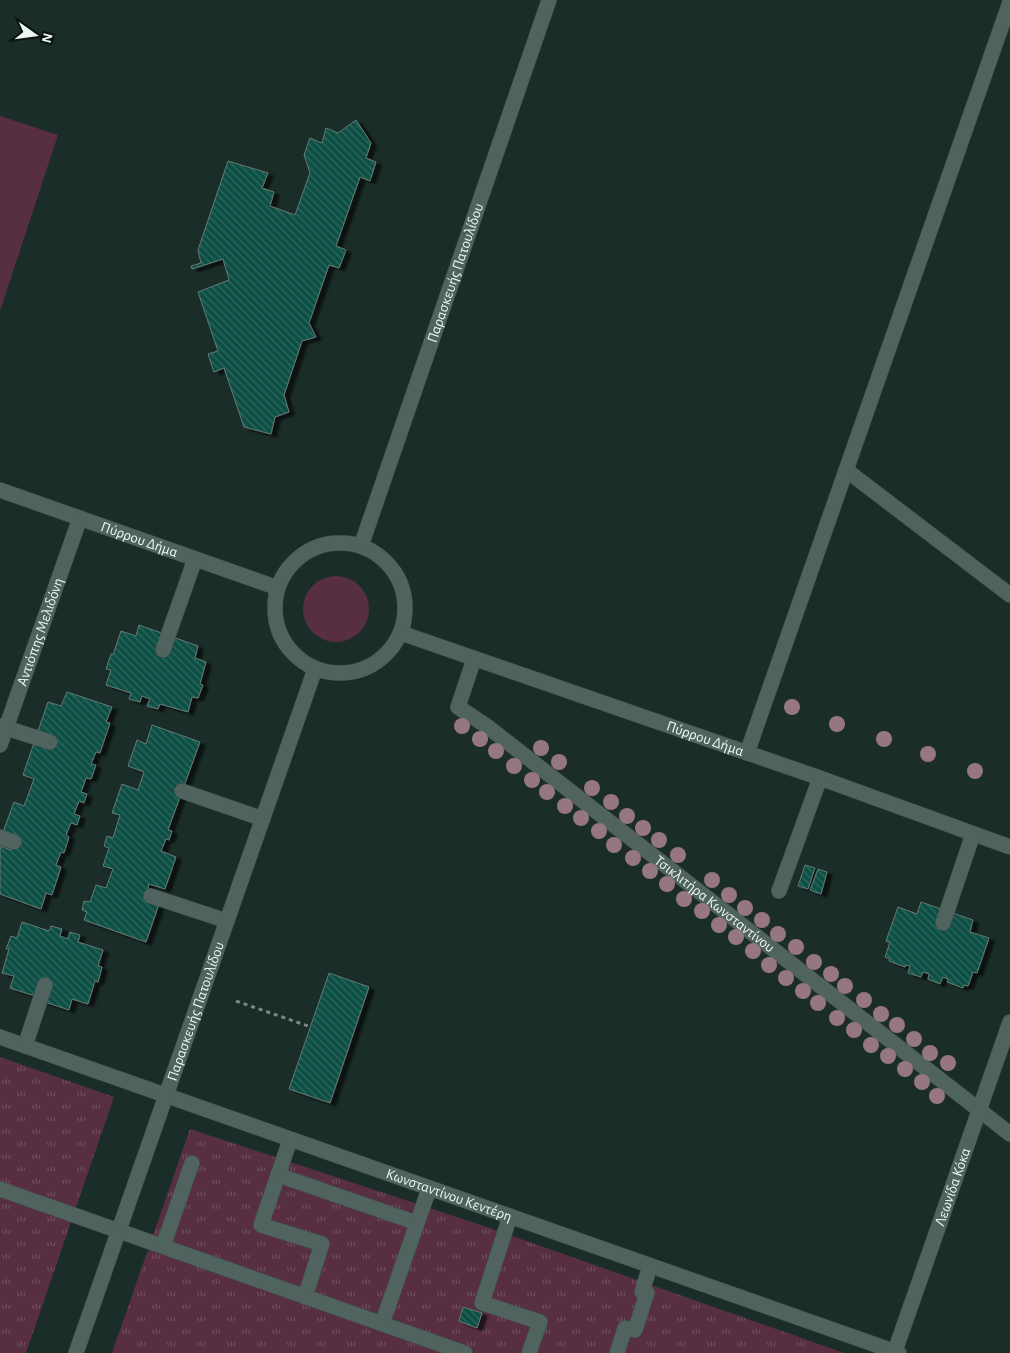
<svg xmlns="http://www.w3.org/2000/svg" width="1010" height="1353" font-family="'Alegreya Sans',sans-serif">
<defs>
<pattern id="park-tufts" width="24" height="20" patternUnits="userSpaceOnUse" patternTransform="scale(1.25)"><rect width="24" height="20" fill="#572f40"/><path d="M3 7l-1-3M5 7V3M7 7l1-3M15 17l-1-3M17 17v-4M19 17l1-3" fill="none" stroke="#6f4e5c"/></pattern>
<pattern id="building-back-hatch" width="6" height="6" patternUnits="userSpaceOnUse" patternTransform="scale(1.25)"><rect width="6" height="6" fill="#0b4f44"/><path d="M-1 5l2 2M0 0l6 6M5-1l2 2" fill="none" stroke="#2f6960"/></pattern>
<filter id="shadow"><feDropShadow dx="5.5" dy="3" stdDeviation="1" flood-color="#0009"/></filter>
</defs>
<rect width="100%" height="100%" fill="#1b2d28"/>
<g fill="#572f40">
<path d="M 0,116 L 58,135 L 0,311 Z"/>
<circle cx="336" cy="609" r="33"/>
</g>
<g fill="url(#park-tufts)">
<path d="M 0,1057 L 114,1097 L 26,1353 L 0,1353 Z"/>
<path d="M 190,1129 L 487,1227 L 844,1353 L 112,1353 Z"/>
</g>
<g fill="url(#building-back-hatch)" stroke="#667a75" filter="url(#shadow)">
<path d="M 356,120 L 371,143 L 366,158 L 376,162 L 370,181 L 360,177 L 336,246 L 346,250 L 339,268 L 329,265 L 309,323 L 316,337 L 302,341 L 284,395 L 289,412 L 275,417 L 271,434 L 244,427 L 224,368 L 214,372 L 208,354 L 218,351 L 198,292 L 229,280 L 223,259 L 192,269 L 191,266 L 201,263 L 198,250 L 228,161 L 268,173 L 262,188 L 274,192 L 270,206 L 295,215 L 310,173 L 304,155 L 310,138 L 322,143 L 326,128 L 338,133 Z"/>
<path d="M 139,625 L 198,646 L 195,658 L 206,662 L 200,684 L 203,685 L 198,698 L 192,697 L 188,712 L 160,704 L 158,709 L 147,706 L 150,699 L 142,696 L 140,702 L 129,699 L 131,693 L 106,685 L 111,670 L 106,669 L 111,654 L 113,655 L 121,631 L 136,636 Z"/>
<path d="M 67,692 L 112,707 L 106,722 L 110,723 L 100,753 L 96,752 L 91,764 L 96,765 L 91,779 L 86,778 L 81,792 L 87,794 L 84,803 L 79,801 L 74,814 L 80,816 L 77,825 L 71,823 L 66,835 L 69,837 L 64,853 L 61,852 L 56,865 L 61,867 L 52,895 L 46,893 L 41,909 L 0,894 L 0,846 L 11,850 L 16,837 L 3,832 L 14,802 L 24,806 L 34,779 L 23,775 L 48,702 L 61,706 Z"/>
<path d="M 152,725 L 200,742 L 168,830 L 172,831 L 169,840 L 166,839 L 161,851 L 176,857 L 165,889 L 149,884 L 148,888 L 153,890 L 159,904 L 146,942 L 84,920 L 87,912 L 82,910 L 84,901 L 90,902 L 96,885 L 106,888 L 113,869 L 103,866 L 109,848 L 104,846 L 107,836 L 113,838 L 120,815 L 112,813 L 122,784 L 138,790 L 144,772 L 128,766 L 137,740 L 146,744 Z"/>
<path d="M 805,865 L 815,868 L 808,889 L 798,886 Z"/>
<path d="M 818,869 L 827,872 L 821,894 L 810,890 Z"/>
<path d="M 921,902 L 973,920 L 970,932 L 989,938 L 977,973 L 973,972 L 968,986 L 964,985 L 963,988 L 947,982 L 948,979 L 943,977 L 940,984 L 928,979 L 929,974 L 923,972 L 921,977 L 908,973 L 910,966 L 906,965 L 905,967 L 889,961 L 890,959 L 885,957 L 890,942 L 886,941 L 898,907 L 917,914 Z"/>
<path d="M 22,922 L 49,931 L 51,926 L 62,929 L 60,936 L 68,939 L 70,932 L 80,935 L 78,942 L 103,950 L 98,966 L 102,967 L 98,982 L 95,981 L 88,1004 L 72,999 L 69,1010 L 45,1002 L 35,996 L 10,988 L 14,976 L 2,973 L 9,949 L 6,949 L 11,936 L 17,938 Z"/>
<path d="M 329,973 L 369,987 L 330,1103 L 289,1089 Z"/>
<path d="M 463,1307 L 482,1313 L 477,1328 L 459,1321 Z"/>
</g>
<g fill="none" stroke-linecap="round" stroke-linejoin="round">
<g stroke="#3c4b48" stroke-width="16">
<g id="minor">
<path d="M 846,470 L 1010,595"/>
<path id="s1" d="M 0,490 L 278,588"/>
<circle cx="340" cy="608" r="65"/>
<path id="s2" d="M 361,546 L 549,0"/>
<path id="s3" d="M 401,633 L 820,778 L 1010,847"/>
<path d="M 163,650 L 195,559"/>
<path id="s4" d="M 474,659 L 458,707 L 488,727 L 1010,1134"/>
<path d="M 0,726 L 50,742"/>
<path id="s5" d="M 0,745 L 80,518"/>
<path d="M 747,753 L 1010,2"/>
<path d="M 182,791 L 263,819"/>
<path d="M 0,837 L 14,842"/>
<path d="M 779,891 L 820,778"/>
<path d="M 151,896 L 227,921"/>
<path d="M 943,923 L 973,834"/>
<path id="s6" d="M 0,1037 L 899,1353"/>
<path d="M 25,1046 L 45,985"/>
<path d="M 290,1140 L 261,1225 L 322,1244 L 305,1297"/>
<path d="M 278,1175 L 417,1223"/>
<path d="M 0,1189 L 465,1353"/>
<path d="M 510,1216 L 482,1303 L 540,1322 L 529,1353"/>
<path d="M 163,1246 L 192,1163"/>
<path d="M 382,1324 L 429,1189"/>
<path id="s7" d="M 895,1351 L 1010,1022"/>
<path id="s8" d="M 76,1353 L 315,669"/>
<path d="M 617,1353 L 625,1328 L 635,1330 L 647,1293 L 642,1292 L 650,1266"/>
</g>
</g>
<path stroke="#7a8985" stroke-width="3" stroke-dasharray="4 4" stroke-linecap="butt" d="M 236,1001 L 311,1027"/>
<use href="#minor" stroke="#50635e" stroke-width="15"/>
</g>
<g fill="#977684">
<circle cx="792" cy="707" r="8"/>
<circle cx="837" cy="724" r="8"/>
<circle cx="462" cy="726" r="8"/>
<circle cx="480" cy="739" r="8"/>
<circle cx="884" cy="739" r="8"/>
<circle cx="541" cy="748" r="8"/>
<circle cx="496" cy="751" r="8"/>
<circle cx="928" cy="754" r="8"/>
<circle cx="559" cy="762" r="8"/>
<circle cx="514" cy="766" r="8"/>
<circle cx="975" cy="771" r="8"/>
<circle cx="532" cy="780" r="8"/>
<circle cx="592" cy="788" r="8"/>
<circle cx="547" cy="792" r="8"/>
<circle cx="611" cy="802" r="8"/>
<circle cx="565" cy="806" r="8"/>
<circle cx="627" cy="816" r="8"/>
<circle cx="581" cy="818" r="8"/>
<circle cx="643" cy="828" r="8"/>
<circle cx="599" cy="831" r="8"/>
<circle cx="659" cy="840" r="8"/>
<circle cx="614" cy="845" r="8"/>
<circle cx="678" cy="855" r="8"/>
<circle cx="633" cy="858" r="8"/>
<circle cx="650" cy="871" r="8"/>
<circle cx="712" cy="880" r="8"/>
<circle cx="667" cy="884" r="8"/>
<circle cx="729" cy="895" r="8"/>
<circle cx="684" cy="899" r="8"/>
<circle cx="745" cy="908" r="8"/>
<circle cx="702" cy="911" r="8"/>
<circle cx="762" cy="920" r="8"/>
<circle cx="719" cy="925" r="8"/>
<circle cx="778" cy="934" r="8"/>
<circle cx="736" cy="937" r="8"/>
<circle cx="796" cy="947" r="8"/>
<circle cx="753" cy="951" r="8"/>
<circle cx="814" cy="962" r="8"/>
<circle cx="769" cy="965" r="8"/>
<circle cx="831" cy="974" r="8"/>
<circle cx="786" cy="978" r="8"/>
<circle cx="845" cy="986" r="8"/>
<circle cx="803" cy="991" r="8"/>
<circle cx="864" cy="1000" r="8"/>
<circle cx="818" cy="1003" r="8"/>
<circle cx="881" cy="1014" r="8"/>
<circle cx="837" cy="1018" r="8"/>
<circle cx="897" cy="1025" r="8"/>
<circle cx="854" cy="1030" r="8"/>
<circle cx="914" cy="1039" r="8"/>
<circle cx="871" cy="1045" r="8"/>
<circle cx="930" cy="1053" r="8"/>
<circle cx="888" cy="1056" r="8"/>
<circle cx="948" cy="1063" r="8"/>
<circle cx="905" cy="1069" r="8"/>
<circle cx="922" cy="1082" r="8"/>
<circle cx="937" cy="1096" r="8"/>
</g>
<g text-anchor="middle" stroke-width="4.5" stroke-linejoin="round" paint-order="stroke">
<g font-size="15" fill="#ecf8f5" stroke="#0b1311">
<text dy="5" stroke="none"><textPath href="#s2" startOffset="289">Παρασκευής Πατουλίδου</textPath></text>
<text dy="5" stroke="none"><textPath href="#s1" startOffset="148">Πύρρου Δήμα</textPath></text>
<text dy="5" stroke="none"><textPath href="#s5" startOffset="120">Αντιόπης Μελιδόνη</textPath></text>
<text dy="5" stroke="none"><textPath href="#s3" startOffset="322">Πύρρου Δήμα</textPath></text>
<text dy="5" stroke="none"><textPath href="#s4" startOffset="374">Τσικλιτήρα Κωνσταντίνου</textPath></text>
<text dy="5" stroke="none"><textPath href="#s8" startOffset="362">Παρασκευής Πατουλίδου</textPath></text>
<text dy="5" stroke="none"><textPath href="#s7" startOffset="174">Λεωνίδα Κόκα</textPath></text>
<text dy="5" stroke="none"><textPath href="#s6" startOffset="476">Κωνσταντίνου Κεντέρη</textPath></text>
</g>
</g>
<g transform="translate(35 35) rotate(104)" stroke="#0b1311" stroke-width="4" paint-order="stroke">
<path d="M0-4L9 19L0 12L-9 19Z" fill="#ecf8f5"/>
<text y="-8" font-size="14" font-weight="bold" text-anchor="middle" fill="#ecf8f5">N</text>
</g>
</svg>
